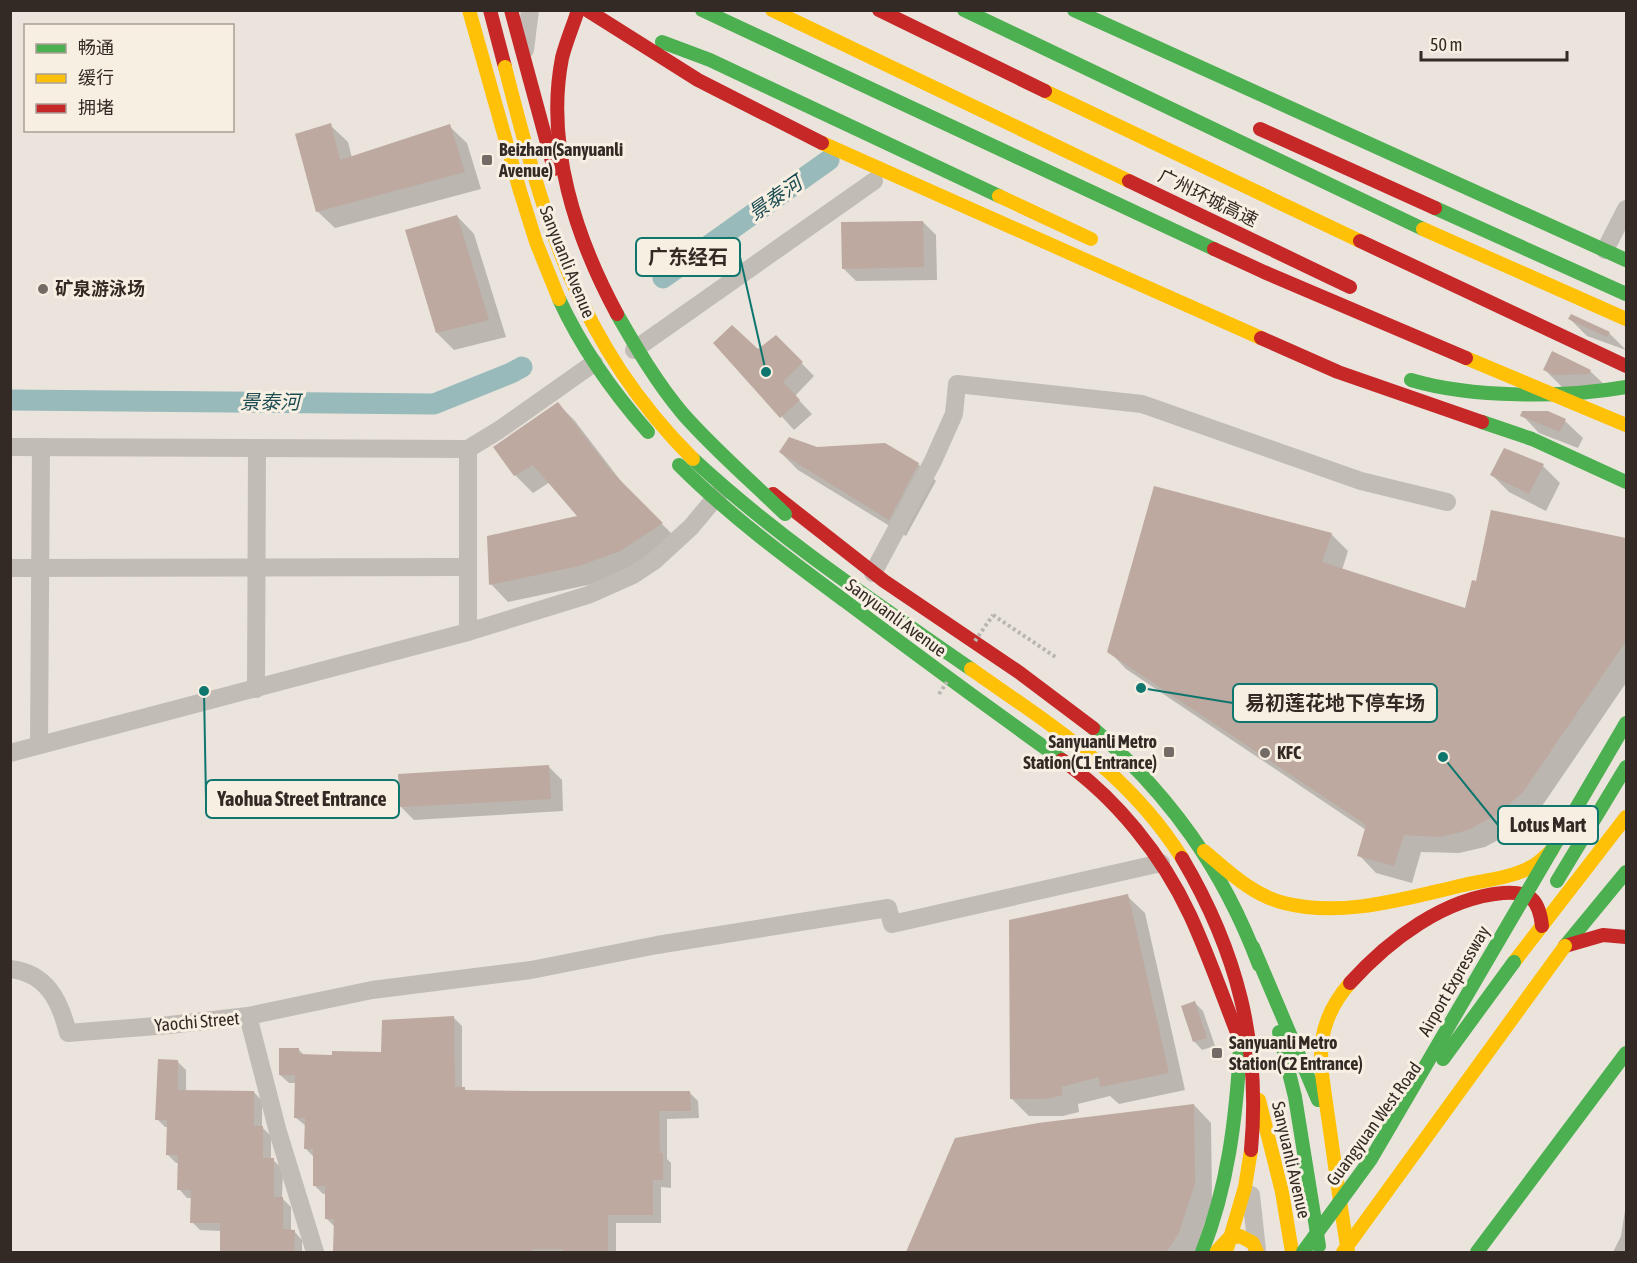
<svg xmlns="http://www.w3.org/2000/svg" width="1637" height="1263" font-family="'Asap Condensed','Noto Sans SC',sans-serif">
<rect width="100%" height="100%" fill="#eae4dd"/>
<g fill="#0003">
<path d="M 330,125 L 348,142 L 352,158 L 449,126 L 467,143 L 481,189 L 335,228 L 317,211 Z"/>
<path d="M 457,216 L 474,234 L 506,337 L 454,350 L 437,333 Z"/>
<path d="M 923,222 L 936,235 L 937,280 L 856,281 L 843,268 Z"/>
<path d="M 1570,319 L 1609,333 L 1626,350 L 1587,336 Z"/>
<path d="M 776,337 L 814,376 L 795,396 L 812,414 L 794,430 L 715,343 L 758,351 Z"/>
<path d="M 1545,370 L 1590,371 L 1608,388 L 1562,387 Z"/>
<path d="M 558,404 L 575,421 L 627,489 L 679,541 L 637,568 L 597,583 L 508,602 L 491,584 L 580,516 L 550,482 L 533,493 L 515,475 L 495,448 Z"/>
<path d="M 1547,413 L 1565,421 L 1583,438 L 1578,448 L 1539,433 L 1522,415 Z"/>
<path d="M 817,448 L 918,464 L 936,481 L 906,536 L 798,470 L 780,452 Z"/>
<path d="M 1543,466 L 1560,483 L 1546,511 L 1509,492 L 1492,475 Z"/>
<path d="M 1492,512 L 1626,540 L 1626,683 L 1540,809 L 1515,831 L 1485,847 L 1459,853 L 1421,852 L 1412,883 L 1376,873 L 1359,855 L 1366,830 L 1126,669 L 1109,651 L 1331,534 L 1348,551 L 1342,570 L 1466,609 L 1477,583 Z"/>
<path d="M 549,767 L 562,780 L 563,811 L 414,820 L 401,807 Z"/>
<path d="M 1127,896 L 1145,913 L 1185,1090 L 1119,1104 L 1110,1096 L 1078,1104 L 1079,1112 L 1063,1116 L 1029,1116 L 1012,1099 Z"/>
<path d="M 1195,1003 L 1203,1011 L 1215,1046 L 1202,1050 L 1194,1041 Z"/>
<path d="M 454,1018 L 462,1026 L 462,1088 L 468,1091 L 690,1093 L 698,1101 L 699,1118 L 667,1119 L 667,1159 L 671,1163 L 671,1188 L 661,1187 L 661,1223 L 616,1223 L 616,1252 L 335,1252 L 335,1227 L 326,1218 L 327,1194 L 323,1194 L 315,1186 L 315,1158 L 306,1149 L 306,1126 L 296,1118 L 296,1083 L 289,1083 L 280,1075 L 299,1050 L 305,1056 L 382,1053 Z"/>
<path d="M 177,1061 L 186,1070 L 186,1092 L 254,1092 L 262,1101 L 262,1127 L 271,1136 L 271,1161 L 274,1161 L 283,1169 L 282,1198 L 291,1207 L 291,1231 L 294,1231 L 302,1240 L 302,1252 L 221,1252 L 221,1231 L 200,1230 L 192,1222 L 192,1198 L 187,1198 L 179,1189 L 179,1163 L 176,1163 L 168,1155 L 168,1127 L 165,1127 L 157,1119 Z"/>
<path d="M 1194,1105 L 1211,1123 L 1212,1201 L 1195,1252 L 907,1252 L 957,1139 Z"/>
<path d="M 1626,1204 L 1626,1252 L 1613,1252 L 1621,1236 Z"/>
</g>
<g fill="none" stroke-linecap="round" stroke-linejoin="round">
<g stroke="#99babb" stroke-width="21">
<path d="M 663,278 L 829,160"/>
<path d="M 10,400 L 434,404 L 511,373 L 522,367"/>
</g>
</g>
<g fill="#bda99f">
<path d="M 331,123 L 340,160 L 450,124 L 465,172 L 316,212 L 295,134 Z"/>
<path d="M 457,215 L 489,320 L 436,333 L 405,230 Z"/>
<path d="M 923,221 L 924,267 L 842,269 L 841,222 Z"/>
<path d="M 1571,314 L 1610,332 L 1607,337 L 1568,319 Z"/>
<path d="M 732,325 L 758,349 L 776,335 L 803,362 L 783,382 L 800,400 L 780,418 L 713,343 Z"/>
<path d="M 1552,351 L 1591,370 L 1589,374 L 1555,375 L 1543,370 Z"/>
<path d="M 558,402 L 611,471 L 663,523 L 620,551 L 579,566 L 489,585 L 487,536 L 577,516 L 533,465 L 514,476 L 493,447 Z"/>
<path d="M 1522,411 L 1548,411 L 1566,419 L 1560,432 L 1520,416 Z"/>
<path d="M 789,437 L 817,447 L 885,443 L 919,463 L 889,520 L 779,452 Z"/>
<path d="M 1504,448 L 1544,464 L 1529,494 L 1490,475 Z"/>
<path d="M 1154,486 L 1332,533 L 1322,562 L 1465,608 L 1472,580 L 1476,581 L 1491,510 L 1626,538 L 1626,641 L 1523,792 L 1498,814 L 1468,830 L 1441,837 L 1404,835 L 1394,866 L 1357,856 L 1366,825 L 1107,652 Z"/>
<path d="M 549,765 L 551,799 L 400,807 L 398,774 Z"/>
<path d="M 1128,894 L 1169,1073 L 1100,1087 L 1099,1077 L 1061,1087 L 1063,1095 L 1045,1099 L 1010,1099 L 1009,920 Z"/>
<path d="M 1195,1001 L 1207,1038 L 1193,1042 L 1181,1006 Z"/>
<path d="M 454,1016 L 455,1087 L 465,1087 L 465,1090 L 530,1091 L 690,1091 L 691,1111 L 659,1111 L 660,1153 L 663,1153 L 663,1180 L 653,1180 L 653,1215 L 608,1215 L 608,1252 L 563,1252 L 563,1249 L 532,1249 L 532,1252 L 333,1252 L 334,1219 L 325,1219 L 325,1186 L 313,1186 L 313,1149 L 304,1149 L 305,1118 L 294,1118 L 295,1075 L 279,1075 L 279,1048 L 299,1048 L 299,1054 L 332,1055 L 332,1051 L 381,1052 L 382,1020 Z"/>
<path d="M 158,1059 L 178,1060 L 178,1090 L 254,1091 L 254,1126 L 263,1126 L 263,1158 L 274,1158 L 274,1197 L 283,1197 L 283,1229 L 295,1230 L 294,1252 L 220,1252 L 220,1223 L 190,1223 L 191,1190 L 177,1190 L 178,1155 L 166,1155 L 167,1120 L 155,1120 Z"/>
<path d="M 1194,1104 L 1195,1183 L 1179,1233 L 1166,1252 L 906,1252 L 955,1138 L 1038,1123 Z"/>
</g>
<g fill="none" stroke-linecap="round" stroke-linejoin="round">
<path stroke="#bbb5af" stroke-width="4" stroke-dasharray="3 3" stroke-linecap="butt" d="M 993,615 L 1057,658"/>
<g stroke="#c2bcb6" stroke-width="18">
<path d="M 525,50 L 530,10"/>
<path d="M 1605,250 L 1626,209"/>
<path d="M 634,350 L 874,181"/>
<path d="M 10,447 L 468,449 L 499,430 L 594,363"/>
<path d="M 468,449 L 468,632"/>
<path d="M 10,568 L 468,567"/>
<path d="M 873,573 L 933,461 L 954,414 L 957,384 L 1142,404 L 1361,481 L 1447,502"/>
<path d="M 256,689 L 257,448"/>
<path d="M 39,745 L 41,447"/>
<path d="M 10,753 L 468,632 L 588,595 L 633,575 L 654,561 L 691,527 L 721,491"/>
<path d="M 10,969 C 47,973 60,1001 68,1033 L 169,1025 L 248,1016 L 278,1132 L 315,1252"/>
<path d="M 248,1016 L 372,990 L 531,970 L 657,945 L 888,908 L 892,924 L 1161,863"/>
<path d="M 1251,1195 L 1257,1250"/>
</g>
<g stroke="#4caf50" stroke-width="14">
<path d="M 702,10 L 1214,249"/>
<path d="M 964,10 L 1423,229"/>
<path d="M 1074,10 L 1626,260"/>
<path d="M 662,42 L 710,60 L 999,196"/>
<path d="M 1435,208 L 1626,294"/>
<path d="M 559,299 C 582,349 612,391 648,432"/>
<path d="M 1411,380 C 1471,398 1564,398 1626,387"/>
<path d="M 1482,422 L 1532,439 L 1626,482"/>
<path d="M 679,465 C 730,516 787,558 845,601 C 917,655 989,708 1062,760"/>
<path d="M 1093,728 C 1170,795 1223,869 1259,965"/>
<path d="M 1557,881 L 1626,767"/>
<path d="M 1565,946 L 1626,872"/>
<path d="M 1253,947 L 1318,1100"/>
<path d="M 1279,1032 L 1295,1097 L 1319,1246"/>
<path d="M 1202,1252 C 1228,1186 1236,1119 1240,1049"/>
<path d="M 1477,1252 L 1626,1053"/>
</g>
<g stroke="#ffc107" stroke-width="14">
<path d="M 469,10 L 520,191 L 536,242 L 559,299"/>
<path d="M 772,10 L 1129,181"/>
<path d="M 1045,91 L 1360,241"/>
<path d="M 822,143 L 1261,338"/>
<path d="M 999,196 L 1091,239"/>
<path d="M 1423,229 L 1626,319"/>
<path d="M 1466,358 L 1626,425"/>
<path d="M 1204,851 C 1228,871 1252,895 1284,903 C 1344,918 1406,898 1464,885 C 1486,880 1511,878 1531,867 C 1539,863 1545,856 1552,850"/>
<path d="M 1514,962 L 1626,817"/>
<path d="M 1259,1100 L 1282,1192 L 1292,1252"/>
<path d="M 1217,1251 L 1228,1239 L 1240,1236 L 1253,1243 L 1257,1252"/>
<path d="M 1348,1252 C 1340,1205 1334,1157 1327,1110 C 1324,1087 1319,1063 1322,1041 C 1325,1019 1336,999 1350,983"/>
</g>
<g stroke="#c62828" stroke-width="14">
<path d="M 490,10 L 505,67"/>
<path d="M 511,10 L 554,169"/>
<path d="M 587,10 L 698,80 L 822,143"/>
<path d="M 879,10 L 1045,91"/>
<path d="M 1260,129 L 1435,208"/>
<path d="M 1129,181 L 1350,287"/>
<path d="M 1360,241 L 1626,366"/>
<path d="M 1214,249 L 1264,272 L 1466,358"/>
<path d="M 1261,338 L 1338,372 L 1482,422"/>
<path d="M 773,494 L 884,581 L 1020,673 L 1093,728"/>
<path d="M 1062,760 C 1116,798 1162,855 1190,915 C 1209,956 1224,1000 1241,1043"/>
<path d="M 1565,946 L 1603,935 L 1626,937"/>
<path d="M 1350,983 C 1389,940 1444,898 1503,893 C 1530,891 1539,899 1542,926"/>
</g>
<g stroke="#bbb5af" stroke-width="4" stroke-dasharray="3 3" stroke-linecap="butt">
<path d="M 975,641 L 993,615"/>
<path d="M 939,694 L 947,682"/>
</g>
<g stroke="#4caf50" stroke-width="14">
<path d="M 617,314 C 637,349 657,383 683,414 C 715,450 751,481 785,514"/>
<path d="M 693,459 C 778,538 876,603 971,669"/>
<path d="M 1443,1059 L 1514,962"/>
<path d="M 1303,1252 L 1371,1159 L 1626,723"/>
</g>
<g stroke="#ffc107" stroke-width="14">
<path d="M 505,67 C 544,220 577,343 693,459"/>
<path d="M 971,669 C 1052,726 1128,772 1182,858"/>
<path d="M 1226,1252 L 1245,1187 L 1251,1150"/>
<path d="M 1343,1252 L 1565,946"/>
</g>
<g stroke="#c62828" stroke-width="14">
<path d="M 578,10 C 573,26 566,42 562,58 C 545,145 576,238 617,314"/>
<path d="M 1182,858 C 1237,951 1261,1043 1251,1150"/>
</g>
</g>
<g fill="#736b65" stroke="#f8efe3" stroke-width="2">
<rect x="481" y="154" width="12" height="12" rx="3"/>
<circle cx="43" cy="289" r="6"/>
<rect x="1163" y="746" width="12" height="12" rx="3"/>
<circle cx="1265" cy="753" r="6"/>
<rect x="1211" y="1047" width="12" height="12" rx="3"/>
</g>
<g text-anchor="middle" stroke-width="6" stroke-linejoin="round" paint-order="stroke">
<g font-size="18" font-weight="bold" fill="#332a25" stroke="#f8efe3" text-anchor="start">
<text x="499" y="156">Beizhan(Sanyuanli<tspan x="499" dy="21">Avenue)</tspan></text>
<text x="55" y="295">矿泉游泳场</text>
<text x="1157" y="748" text-anchor="end">Sanyuanli Metro<tspan x="1157" dy="21">Station(C1 Entrance)</tspan></text>
<text x="1277" y="759">KFC</text>
<text x="1229" y="1049">Sanyuanli Metro<tspan x="1229" dy="21">Station(C2 Entrance)</tspan></text>
</g>
<g font-size="18" fill="#332a25" stroke="#f8efe3">
<text transform="translate(1208 198) rotate(26)" y="6">广州环城高速</text>
<text transform="translate(567 262) rotate(68)" y="6">Sanyuanli Avenue</text>
<text transform="translate(896 618) rotate(36)" y="6">Sanyuanli Avenue</text>
<text transform="translate(1454 981) rotate(-60)" y="6">Airport Expressway</text>
<text transform="translate(197 1022) rotate(-5)" y="6">Yaochi Street</text>
<text transform="translate(1374 1124) rotate(-54)" y="6">Guangyuan West Road</text>
<text transform="translate(1291 1160) rotate(77)" y="6">Sanyuanli Avenue</text>
</g>
<g font-size="20" font-style="italic" fill="#1c4d53" stroke="#f8efe3">
<text transform="translate(775 198) rotate(-35)" y="7">景泰河</text>
<text x="270" y="409">景泰河</text>
</g>
</g>
<path fill="none" stroke="#0f766e" stroke-width="2" d="M766 372L740 257M1141 688L1233 703M204 691L206 799M1443 757L1498 825"/>
<g fill="#0f766e" stroke="#f8efe3" stroke-width="2">
<circle cx="766" cy="372" r="6"/>
<circle cx="1141" cy="688" r="6"/>
<circle cx="204" cy="691" r="6"/>
<circle cx="1443" cy="757" r="6"/>
</g>
<g fill="#f8efe3" stroke="#0f766e" stroke-width="2">
<rect x="636" y="238" width="104" height="38" rx="6"/>
<rect x="1233" y="684" width="204" height="38" rx="6"/>
<rect x="206" y="780" width="193" height="38" rx="6"/>
<rect x="1498" y="806" width="100" height="38" rx="6"/>
</g>
<g font-size="20" text-anchor="middle" font-weight="bold" fill="#332a25">
<text x="688" y="264">广东经石</text>
<text x="1335" y="710">易初莲花地下停车场</text>
<text x="302" y="806">Yaohua Street Entrance</text>
<text x="1548" y="832">Lotus Mart</text>
</g>
<rect width="1637" height="1263" fill="none" stroke="#332a25" stroke-width="24"/>
<rect x="24" y="24" width="210" height="108" fill="#f8efe3" stroke="#a9a097" stroke-width="1.5"/>
<rect x="36" y="44" width="30" height="9" fill="#4caf50" stroke="#a9a097" stroke-width="1.5"/>
<text x="78" y="54" font-size="18" fill="#332a25">畅通</text>
<rect x="36" y="74" width="30" height="9" fill="#ffc107" stroke="#a9a097" stroke-width="1.5"/>
<text x="78" y="84" font-size="18" fill="#332a25">缓行</text>
<rect x="36" y="104" width="30" height="9" fill="#c62828" stroke="#a9a097" stroke-width="1.5"/>
<text x="78" y="114" font-size="18" fill="#332a25">拥堵</text>
<path d="M1421 51v9h146v-9" fill="none" stroke="#332a25" stroke-width="3"/>
<text x="1430" y="51" font-size="18" fill="#332a25" stroke="#f8efe3" stroke-width="4.5" paint-order="stroke">50 m</text>
</svg>
